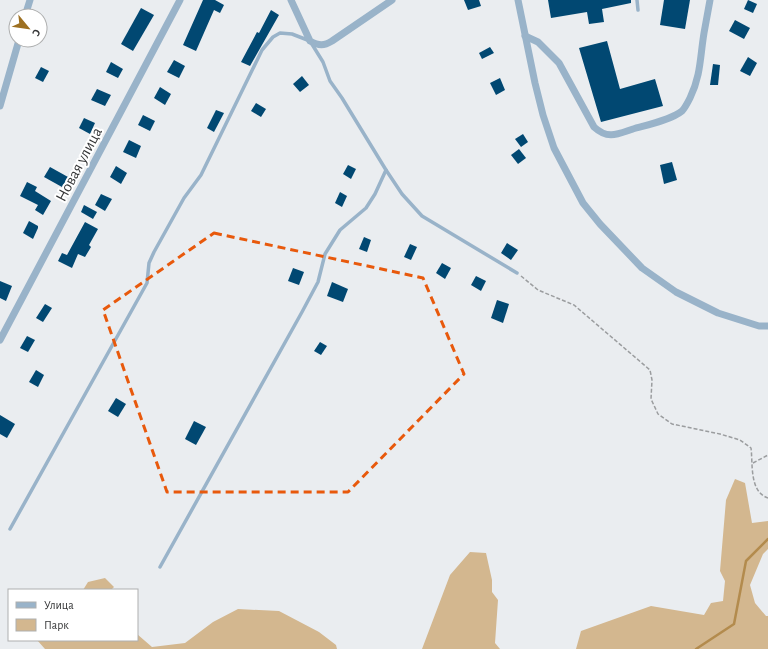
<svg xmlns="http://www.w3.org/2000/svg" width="768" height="649" font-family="'Alegreya Sans',sans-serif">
<rect width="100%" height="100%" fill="#eaedf0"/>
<g fill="#d3b78f">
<path d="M 735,479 L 745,483 L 752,523 L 768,521 L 768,549 L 763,554 L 750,585 L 755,603 L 766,616 L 768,616 L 768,649 L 576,649 L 581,631 L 651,606 L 704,615 L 711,603 L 723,601 L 725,581 L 720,571 L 726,500 Z"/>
<path d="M 470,552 L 486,553 L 492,580 L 492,592 L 498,600 L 495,643 L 500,649 L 422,649 L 450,575 Z"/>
<path d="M 105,578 L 114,587 L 111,590 L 83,590 L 88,582 Z"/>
<path d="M 238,609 L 279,611 L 319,632 L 336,645 L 337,649 L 45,649 L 37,640 L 137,640 L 137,634 L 152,647 L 185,643 L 213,622 Z"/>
</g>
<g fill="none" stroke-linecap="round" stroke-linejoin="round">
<path stroke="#b38b4d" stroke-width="2.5" d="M 696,649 L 734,624 L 746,561 L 768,539"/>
</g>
<g fill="#014872">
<path d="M 203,0 L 215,0 L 224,5 L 220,13 L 214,10 L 196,51 L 183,45 Z"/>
<path d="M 464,0 L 479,0 L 481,6 L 468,10 Z"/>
<path d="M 548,0 L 631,0 L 631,3 L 602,9 L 604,22 L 589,24 L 587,12 L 551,18 Z"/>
<path d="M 664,0 L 690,0 L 685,29 L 660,25 Z"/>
<path d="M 748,0 L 757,4 L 753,13 L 744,9 Z"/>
<path d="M 141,8 L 154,15 L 133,51 L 121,44 Z"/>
<path d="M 271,10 L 279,15 L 250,66 L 241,62 L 257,32 L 259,33 Z"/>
<path d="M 735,20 L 750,28 L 744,39 L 729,31 Z"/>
<path d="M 607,41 L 620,89 L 655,79 L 663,106 L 601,122 L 579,48 Z"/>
<path d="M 490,47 L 494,53 L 482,59 L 479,53 Z"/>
<path d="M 748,57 L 757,63 L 750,76 L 740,71 Z"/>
<path d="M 174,60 L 185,66 L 179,78 L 167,72 Z"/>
<path d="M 111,62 L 123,69 L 118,78 L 106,72 Z"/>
<path d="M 713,64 L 720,65 L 718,85 L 710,85 Z"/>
<path d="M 41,67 L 49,71 L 43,82 L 35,78 Z"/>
<path d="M 302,76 L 309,85 L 300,92 L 293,84 Z"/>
<path d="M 500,78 L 505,90 L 496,95 L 490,83 Z"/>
<path d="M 160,87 L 171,94 L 165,105 L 154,98 Z"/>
<path d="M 97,89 L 111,95 L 105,106 L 91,100 Z"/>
<path d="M 256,103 L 266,109 L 261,117 L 251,111 Z"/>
<path d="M 216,110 L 224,113 L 214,132 L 207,128 Z"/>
<path d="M 143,115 L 155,121 L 150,131 L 138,125 Z"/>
<path d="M 84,118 L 95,123 L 90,134 L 79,128 Z"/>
<path d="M 523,134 L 528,142 L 521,147 L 515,139 Z"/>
<path d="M 129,140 L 141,146 L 136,158 L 123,152 Z"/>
<path d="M 519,149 L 526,158 L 518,164 L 511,155 Z"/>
<path d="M 672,162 L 677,180 L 664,184 L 660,165 Z"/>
<path d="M 348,165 L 356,169 L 351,179 L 343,174 Z"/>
<path d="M 116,166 L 127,173 L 121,184 L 110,177 Z"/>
<path d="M 50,167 L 68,177 L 62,187 L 44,177 Z"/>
<path d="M 27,182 L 37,187 L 35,191 L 51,201 L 43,215 L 35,210 L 38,205 L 20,196 Z"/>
<path d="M 340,192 L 347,196 L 342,207 L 335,203 Z"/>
<path d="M 101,194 L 112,199 L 105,211 L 95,205 Z"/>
<path d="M 84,205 L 97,212 L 93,219 L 81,212 Z"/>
<path d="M 29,221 L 38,226 L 38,228 L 33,239 L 23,233 Z"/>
<path d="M 85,222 L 98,229 L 89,245 L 91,247 L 85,257 L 78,254 L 72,268 L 58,261 L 62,253 L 67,255 Z"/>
<path d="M 364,237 L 371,240 L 367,252 L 359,249 Z"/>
<path d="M 507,243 L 518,250 L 511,260 L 501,253 Z"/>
<path d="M 410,244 L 417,247 L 411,260 L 404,257 Z"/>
<path d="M 442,263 L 451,268 L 445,279 L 436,273 Z"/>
<path d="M 293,268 L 304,272 L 299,285 L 288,281 Z"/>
<path d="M 476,276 L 486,281 L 481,291 L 471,285 Z"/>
<path d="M 0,281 L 12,286 L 6,301 L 0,298 Z"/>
<path d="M 332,282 L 348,289 L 343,302 L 327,296 Z"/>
<path d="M 497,300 L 509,304 L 503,323 L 491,318 Z"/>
<path d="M 45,304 L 52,308 L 43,322 L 36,318 Z"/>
<path d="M 27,336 L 35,340 L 28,352 L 20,348 Z"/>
<path d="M 320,342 L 327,346 L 321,355 L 314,351 Z"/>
<path d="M 36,370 L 44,375 L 38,387 L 29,382 Z"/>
<path d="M 116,398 L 126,404 L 118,417 L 108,411 Z"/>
<path d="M 0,415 L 15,424 L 7,438 L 0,434 Z"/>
<path d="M 194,421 L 206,427 L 196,445 L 185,439 Z"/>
</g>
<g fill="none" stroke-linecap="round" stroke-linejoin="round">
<g stroke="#9b9d9f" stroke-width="1.5" stroke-dasharray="4 2" stroke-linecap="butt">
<path d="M 521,276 L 538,290 L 574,305 L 650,370 L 652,380 L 651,399 L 658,414 L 672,424 L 720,434 L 740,440 L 751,448 C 753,463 749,492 768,498"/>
<path d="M 753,463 L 768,455"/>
</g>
<g stroke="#99b3c9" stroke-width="3.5">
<path d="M 637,0 L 638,10"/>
<path d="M 10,529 L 147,283 L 149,263 L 154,252 L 184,198 L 201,175 L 262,50 L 273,37 L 280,33 L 292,34 L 310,41 L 323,62 L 330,81 L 342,98 L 386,170 L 402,194 L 422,216 L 517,273"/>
<path d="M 160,567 L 302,312 L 318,282 L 325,254 L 340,230 L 366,208 L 375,194 L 386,170"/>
</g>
<g stroke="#99b3c9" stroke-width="7">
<path d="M 291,0 L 310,41 C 319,46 324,46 332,41 L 392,0"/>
<path d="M 518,0 L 535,83 L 543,115 L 554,148 L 583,203 L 600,224 L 642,268 L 676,292 L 718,313 L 759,326 L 768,326"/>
<path d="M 25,16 L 30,0"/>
<path d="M 525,36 L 538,42 L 559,63 L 594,127 C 608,140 618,134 633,129 C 647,125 671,120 682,111 C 685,108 688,102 690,98 C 701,75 700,57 704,33 C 706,22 708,11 710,0"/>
<path d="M 0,106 L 19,40"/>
<path d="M 0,340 L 180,0"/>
</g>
</g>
<path fill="none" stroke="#e8590c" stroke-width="3" stroke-dasharray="8 5" stroke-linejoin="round" d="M 214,233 L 423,278 L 464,374 L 348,492 L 167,492 L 103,310 Z"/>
<g text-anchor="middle" stroke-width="4" stroke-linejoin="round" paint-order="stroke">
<g font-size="16" fill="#353637" stroke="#fff">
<text transform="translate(78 164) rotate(-62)" y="6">Новая улица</text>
</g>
</g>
<rect x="8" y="589" width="130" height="52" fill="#ffffff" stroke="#aeafaf"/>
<rect x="16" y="602" width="20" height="6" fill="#99b3c9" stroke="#aeafaf"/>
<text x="44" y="609" font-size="12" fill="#353637">Улица</text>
<rect x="16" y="619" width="20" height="12" fill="#d3b78f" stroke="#aeafaf"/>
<text x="44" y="629" font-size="12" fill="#353637">Парк</text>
<g transform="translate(28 28) rotate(119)"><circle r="19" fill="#ffffff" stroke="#aeafaf"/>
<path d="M0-3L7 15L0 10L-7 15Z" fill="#9d7021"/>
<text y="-6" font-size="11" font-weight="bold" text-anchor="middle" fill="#353637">С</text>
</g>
</svg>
